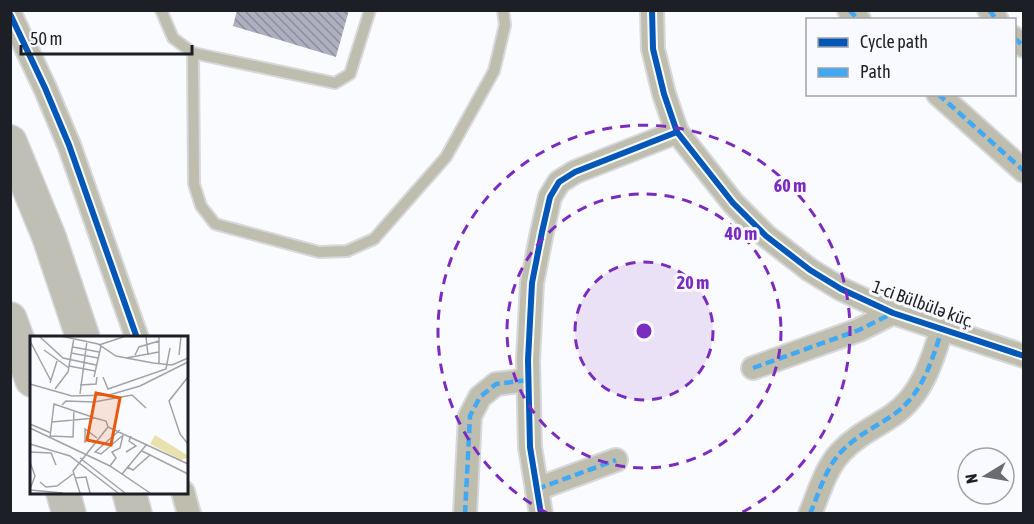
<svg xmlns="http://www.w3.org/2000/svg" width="1034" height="524" font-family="'Asap Condensed',sans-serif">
<defs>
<pattern id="building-back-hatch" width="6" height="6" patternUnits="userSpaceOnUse" patternTransform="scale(1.5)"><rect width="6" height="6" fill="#aeb0c0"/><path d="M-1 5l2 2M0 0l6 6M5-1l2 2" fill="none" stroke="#8d8f9c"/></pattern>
</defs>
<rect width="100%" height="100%" fill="#fafbfe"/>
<path fill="url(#building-back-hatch)" d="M 237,10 L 349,10 L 336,57 L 233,26 Z"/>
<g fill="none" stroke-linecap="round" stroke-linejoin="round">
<g stroke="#d7d8db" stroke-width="14">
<g id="lane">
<path d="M 161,10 L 173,38 L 193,53 L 335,83 L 350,74 L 370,10"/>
<path d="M 193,53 L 194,184 L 201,206 L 215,224 L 319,252 L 347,251 L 374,239 L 446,157 L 494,71 L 505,25 L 503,10"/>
</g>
</g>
<g stroke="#d7d8db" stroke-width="26">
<g id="street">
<path d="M 652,10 L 653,49 L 664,94 L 677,132 L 733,203 L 766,236 L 810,270 L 841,289 L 893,313 L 1024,356"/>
<path d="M 849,10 L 859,20"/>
<path d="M 989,10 L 997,20"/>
<path d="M 10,14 L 45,88 L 69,145 L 137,338"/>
<path d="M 1014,38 L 1024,46"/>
<path d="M 938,94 L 1024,171"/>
<path d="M 753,368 L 859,330 L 893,313"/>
<path d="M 537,489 L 616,460"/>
<path d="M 183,492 L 189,514"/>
<path d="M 465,514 L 470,416 L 480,397 L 496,384 L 528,380"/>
<path d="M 541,514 L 530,447 L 528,360 L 532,283 L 542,232 L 550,197 L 559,182 L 575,172 L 677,132"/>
<path d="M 810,514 C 819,493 825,469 841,452 C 857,435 874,428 893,415 C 922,395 932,361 942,329"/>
</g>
</g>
<g stroke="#d7d8db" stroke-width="36">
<g id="highway">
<path d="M 10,142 L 49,237 L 83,338"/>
<path d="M 10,319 L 32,380"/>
<path d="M 63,492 L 69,514"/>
<path d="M 129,492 L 135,514"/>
</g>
</g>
<use href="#lane" stroke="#bebdae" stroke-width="10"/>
<use href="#street" stroke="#bebdae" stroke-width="22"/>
<use href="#highway" stroke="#bfbfb5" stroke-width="33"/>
<g stroke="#3fa9f5" stroke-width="4.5" stroke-dasharray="9 4.5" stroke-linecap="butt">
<path d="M 849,10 L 859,20"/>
<path d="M 989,10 L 997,20"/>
<path d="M 1014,38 L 1024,46"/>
<path d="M 938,94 L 1024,171"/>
<path d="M 753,368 L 859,330 L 893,313"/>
<path d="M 537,489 L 616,460"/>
<path d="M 465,514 L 470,416 L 480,397 L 496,384 L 528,380"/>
<path d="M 810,514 C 819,493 825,469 841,452 C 857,435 874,428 893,415 C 922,395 932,361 942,329"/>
</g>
<g stroke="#f9faff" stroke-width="10">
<g id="cycleway">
<path d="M 652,10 L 653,49 L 664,94 L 677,132 L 733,203 L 766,236 L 810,270 L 841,289 L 893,313 L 1024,356"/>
<path d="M 10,14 L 45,88 L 69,145 L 137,338"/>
<path d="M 541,514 L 530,447 L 528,360 L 532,283 L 542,232 L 550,197 L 559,182 L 575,172 L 677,132"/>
</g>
</g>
<use href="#cycleway" stroke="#0057b8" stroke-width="6"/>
</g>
<circle cx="644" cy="331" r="69" fill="#7b2cbf" fill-opacity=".12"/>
<g fill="none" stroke="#7b2cbf" stroke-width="3" stroke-dasharray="10 8">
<circle cx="644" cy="331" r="69"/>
<circle cx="644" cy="331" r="137"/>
<path d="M547 513A206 206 0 1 1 741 513"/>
</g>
<g text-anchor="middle" stroke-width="6" stroke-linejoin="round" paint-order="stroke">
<g font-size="18" fill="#1d1f27" stroke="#f9faff">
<text transform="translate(923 304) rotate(20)" y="6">1-ci Bülbülə küç.</text>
</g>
</g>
<g transform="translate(30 336)">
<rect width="158" height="158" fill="#fafbfe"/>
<path d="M 125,99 L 157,119 L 157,122 L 151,124 L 120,108 Z" fill="#eae2ad"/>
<path fill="none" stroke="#a2a3a8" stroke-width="1.5" d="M 9,0 L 33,22 L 66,29M 31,0 L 68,8 L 86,20 L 123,27 L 142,29 L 158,22M 116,1 L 118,19M 0,5 L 21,45M 69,9 L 96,0M 43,11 L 69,16M 14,14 L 39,32M 41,17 L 68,22M 105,19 L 109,11 L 129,5M 149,19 L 151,0M 96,22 L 129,16M 129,28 L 129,0M 39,30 L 65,35M 64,41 L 71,10M 73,41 L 78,53 L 136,33 L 140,12M 158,41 L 139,65 L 150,98 L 158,108M 20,47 L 27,25M 0,48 L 42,60 L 79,59 L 110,50 L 158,26M 50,49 L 66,48 L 67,41M 25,53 L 38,36 L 44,2M 50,58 L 57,5M 32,69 L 36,65 L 64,66 L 102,59 L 116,72M 22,86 L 65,82 L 76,85 L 78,91M 0,88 L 21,97M 0,92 L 80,130 L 120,157M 90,94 L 65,116 L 71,118 L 92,100M 20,100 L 43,101 L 44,74M 20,101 L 24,68 L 68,83M 55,107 L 55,93 L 67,102M 0,108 L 40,120 L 88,157M 112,115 L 158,138M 0,116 L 21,117 L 26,129M 96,116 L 106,110 L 99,105 L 101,100M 50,122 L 95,157M 0,126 L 5,140 L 0,153M 80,130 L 86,122 L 82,116 L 90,112 L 93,99M 97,131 L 103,134 L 120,119M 92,138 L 117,108M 45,142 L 56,141 L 60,157M 10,146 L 16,151 L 27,150 L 43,138M 0,154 L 33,157M 50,157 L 43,135 L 78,91 L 158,128"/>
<path fill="#e8590c" fill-opacity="0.15" stroke="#e8590c" stroke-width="3" d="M 66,57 L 90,62 L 81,109 L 57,104 Z"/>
<rect width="158" height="158" fill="none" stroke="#1d1f27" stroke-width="3"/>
</g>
<circle cx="644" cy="331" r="9" fill="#7b2cbf" stroke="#f9faff" stroke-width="3"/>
<g font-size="18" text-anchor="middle" font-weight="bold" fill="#7b2cbf" stroke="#f9faff" stroke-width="6" stroke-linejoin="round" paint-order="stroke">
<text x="790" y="192">60 m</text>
<text x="741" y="240">40 m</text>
<text x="693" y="289">20 m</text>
</g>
<rect width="1034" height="524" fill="none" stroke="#1d1f27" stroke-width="24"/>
<rect x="806" y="18" width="210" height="78" fill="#f9faff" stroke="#a1a2a9" stroke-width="1.5"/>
<rect x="818" y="38" width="30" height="9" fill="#0057b8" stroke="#a1a2a9" stroke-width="1.5"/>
<text x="860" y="48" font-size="18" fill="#1d1f27">Cycle path</text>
<rect x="818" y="68" width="30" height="9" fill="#3fa9f5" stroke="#a1a2a9" stroke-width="1.5"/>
<text x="860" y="78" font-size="18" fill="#1d1f27">Path</text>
<g transform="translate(986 476) rotate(259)"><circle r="28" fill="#f9faff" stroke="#a1a2a9" stroke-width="1.5"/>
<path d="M0-4.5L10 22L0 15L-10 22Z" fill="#6a6c72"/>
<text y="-9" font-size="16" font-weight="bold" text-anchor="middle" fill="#1d1f27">N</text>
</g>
<path d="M21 45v9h171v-9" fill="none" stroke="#1d1f27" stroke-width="3"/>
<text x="30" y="45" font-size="18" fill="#1d1f27" stroke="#f9faff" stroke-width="4.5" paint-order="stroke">50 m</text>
</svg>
